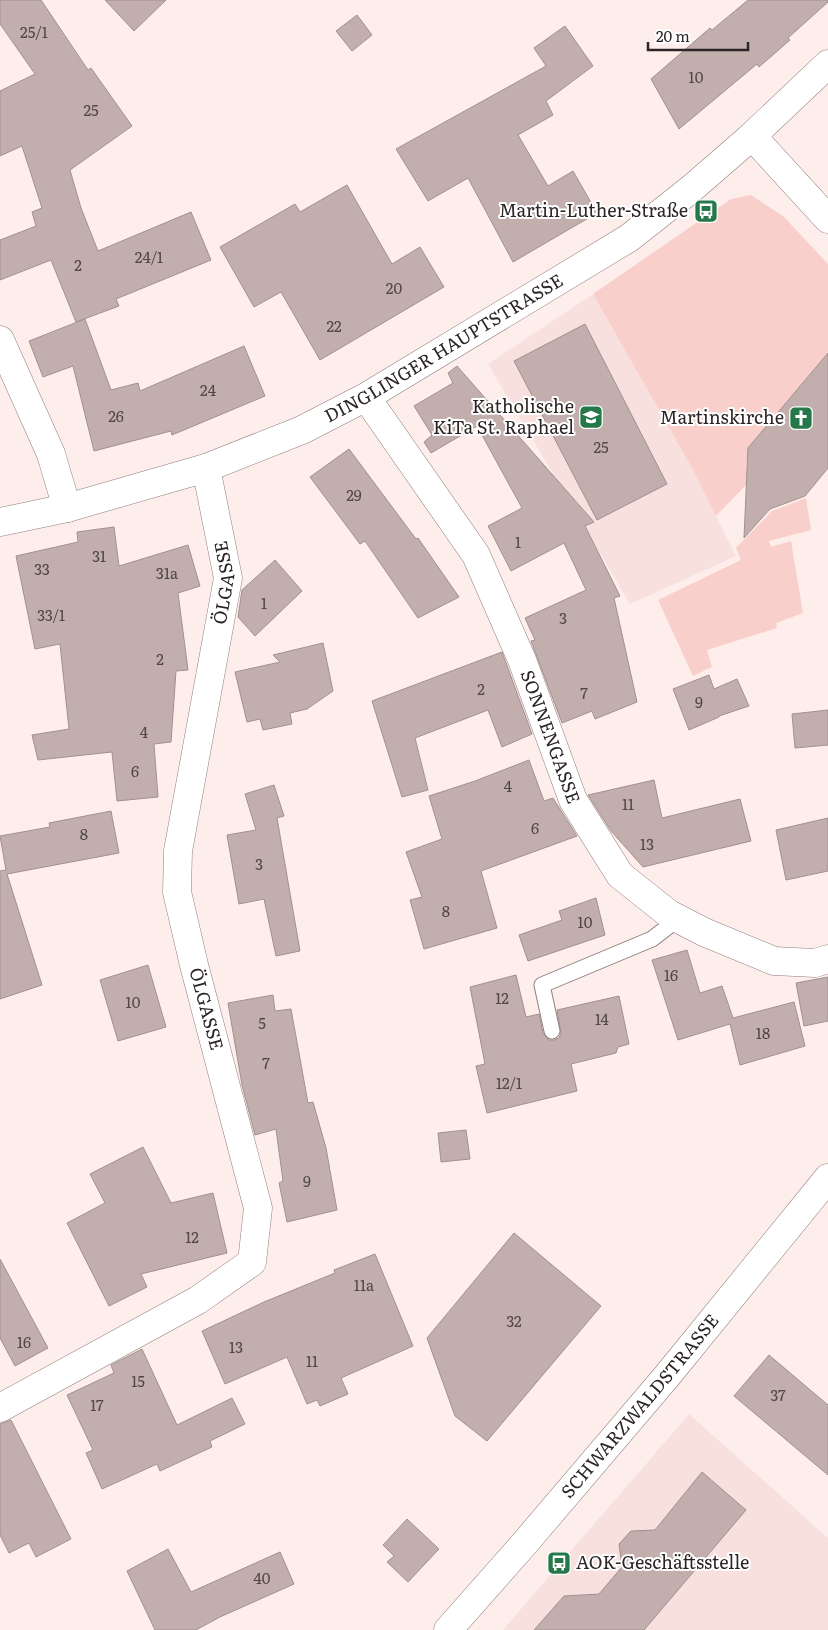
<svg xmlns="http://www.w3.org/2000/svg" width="828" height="1630" font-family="Literata,serif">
<rect width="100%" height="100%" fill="#fdeeec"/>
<g fill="#f7e0de">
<path d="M 593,294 L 693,470 L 736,556 L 630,604 L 488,364 Z"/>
<path d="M 689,1414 L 828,1538 L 828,1630 L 503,1630 Z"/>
</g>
<g fill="#f8cfcb">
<path d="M 751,195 L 784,217 L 828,264 L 828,353 L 747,484 L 716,516 L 693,470 L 593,294 L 731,199 Z"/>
<path d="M 806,498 L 811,530 L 769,541 L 771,547 L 791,541 L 803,613 L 776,623 L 777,628 L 707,650 L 712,667 L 693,676 L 658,600 L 741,560 L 736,548 L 772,511 Z"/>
</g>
<g fill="#c1aead" stroke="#a2908f">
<path d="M 0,0 L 41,0 L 88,70 L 91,68 L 132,126 L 70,170 L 81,208 L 98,251 L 191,212 L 211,260 L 116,299 L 119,306 L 76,322 L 51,260 L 0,280 L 0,240 L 36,226 L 32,212 L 42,208 L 22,146 L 0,156 L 0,91 L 35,74 L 0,24 Z"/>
<path d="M 105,0 L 166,0 L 134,31 Z"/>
<path d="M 748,0 L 828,0 L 828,2 L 788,38 L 790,40 L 759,67 L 757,64 L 679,129 L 651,79 L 710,28 L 712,30 Z"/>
<path d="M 357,15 L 372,35 L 352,51 L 336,31 Z"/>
<path d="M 565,26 L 593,66 L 546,101 L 553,115 L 518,135 L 548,186 L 573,171 L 597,213 L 513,262 L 468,178 L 428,201 L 396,149 L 546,66 L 534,48 Z"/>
<path d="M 347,185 L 392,264 L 420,247 L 444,287 L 320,360 L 281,292 L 254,307 L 220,247 L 295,204 L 300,212 Z"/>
<path d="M 85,319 L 111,390 L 138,383 L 140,391 L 244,346 L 265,396 L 172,435 L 171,431 L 94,451 L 73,366 L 43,377 L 29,341 Z"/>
<path d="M 585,324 L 667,484 L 597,520 L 514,361 Z"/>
<path d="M 828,353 L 828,468 L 805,496 L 770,509 L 744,538 L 748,448 Z"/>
<path d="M 457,366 L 594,522 L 585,526 L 620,596 L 614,598 L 637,702 L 595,719 L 592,711 L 562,723 L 531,641 L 535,640 L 525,618 L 586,590 L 564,543 L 511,571 L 488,526 L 522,508 L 477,426 L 431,453 L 424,442 L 432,435 L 414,406 L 453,383 L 448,373 Z"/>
<path d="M 349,449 L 416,539 L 418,538 L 459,597 L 418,618 L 365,541 L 360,544 L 310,477 Z"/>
<path d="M 114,527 L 119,566 L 188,545 L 200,586 L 178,593 L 188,670 L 176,671 L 171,742 L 154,744 L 158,797 L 117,801 L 112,752 L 38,760 L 32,735 L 69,729 L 60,644 L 35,649 L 16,556 L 78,542 L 77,532 Z"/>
<path d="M 275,560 L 302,591 L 255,636 L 238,617 L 242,590 Z"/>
<path d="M 323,643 L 333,691 L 307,709 L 290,713 L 292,724 L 263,730 L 260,719 L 247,722 L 235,672 L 280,662 L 273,655 Z"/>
<path d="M 502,652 L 532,734 L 502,747 L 488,710 L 415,738 L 428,790 L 402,797 L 372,701 Z"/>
<path d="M 709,675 L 714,689 L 737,679 L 749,706 L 719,716 L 719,717 L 689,730 L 673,689 Z"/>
<path d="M 828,710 L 828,745 L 795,748 L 792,714 Z"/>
<path d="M 529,760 L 544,801 L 553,798 L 577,836 L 481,871 L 497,928 L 424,949 L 410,900 L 422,897 L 406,852 L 442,839 L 429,796 L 475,781 Z"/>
<path d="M 654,780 L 662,818 L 740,799 L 751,841 L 643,867 L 611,831 L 588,795 Z"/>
<path d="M 274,785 L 284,816 L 277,818 L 300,951 L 276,956 L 264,899 L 239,904 L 227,835 L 256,830 L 245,794 Z"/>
<path d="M 111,811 L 119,853 L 7,874 L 42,985 L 0,999 L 0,871 L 6,870 L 0,836 L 50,827 L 49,823 Z"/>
<path d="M 828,818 L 828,871 L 786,880 L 776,830 Z"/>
<path d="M 596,898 L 605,935 L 528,961 L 519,935 L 562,920 L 559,911 Z"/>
<path d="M 687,950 L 700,993 L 722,986 L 733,1018 L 794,1002 L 805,1046 L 740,1065 L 730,1024 L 678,1040 L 652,960 Z"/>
<path d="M 148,965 L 166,1027 L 118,1041 L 100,980 Z"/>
<path d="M 516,975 L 526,1017 L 539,1014 L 543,1033 L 549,1040 L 554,1040 L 559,1038 L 561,1033 L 557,1010 L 619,996 L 629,1044 L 618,1047 L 616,1053 L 571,1064 L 577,1091 L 487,1113 L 476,1066 L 485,1064 L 470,987 Z"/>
<path d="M 828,977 L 828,1021 L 804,1026 L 796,983 Z"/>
<path d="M 273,995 L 275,1011 L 291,1009 L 308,1103 L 313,1102 L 326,1148 L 337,1210 L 287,1222 L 279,1183 L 283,1181 L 276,1129 L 255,1135 L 242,1085 L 228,1003 Z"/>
<path d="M 466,1130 L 470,1159 L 441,1162 L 438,1133 Z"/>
<path d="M 143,1147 L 171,1203 L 213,1193 L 227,1253 L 141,1274 L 147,1287 L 109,1306 L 67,1223 L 105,1203 L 90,1174 Z"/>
<path d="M 514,1233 L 601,1306 L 487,1441 L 455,1416 L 427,1338 Z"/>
<path d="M 375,1254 L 413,1346 L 341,1378 L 348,1394 L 320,1406 L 317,1400 L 307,1404 L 287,1357 L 225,1384 L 202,1331 L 264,1302 L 335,1273 L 334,1270 Z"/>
<path d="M 0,1259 L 48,1348 L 15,1366 L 0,1338 Z"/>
<path d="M 142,1349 L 177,1425 L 232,1398 L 245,1424 L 210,1441 L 212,1447 L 160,1471 L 157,1464 L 102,1489 L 86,1453 L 93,1450 L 67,1395 L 114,1373 L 111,1365 Z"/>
<path d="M 769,1355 L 828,1405 L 828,1475 L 734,1396 Z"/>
<path d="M 11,1420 L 71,1539 L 36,1557 L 29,1543 L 9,1553 L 0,1535 L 0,1424 Z"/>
<path d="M 702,1472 L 746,1510 L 644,1630 L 534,1630 L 564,1596 L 599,1594 L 622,1567 L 619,1544 L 631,1531 L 655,1530 Z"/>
<path d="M 407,1519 L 439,1549 L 408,1582 L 387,1562 L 394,1556 L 383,1545 Z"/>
<path d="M 168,1549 L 191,1592 L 280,1552 L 294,1584 L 220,1617 L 196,1630 L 155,1630 L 127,1571 Z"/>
</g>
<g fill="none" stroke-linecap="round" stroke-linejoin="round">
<g stroke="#8f7e7c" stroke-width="17">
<path id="lane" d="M 552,1031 L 542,985 L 652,939 L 678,919"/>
</g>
<g stroke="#8f7e7c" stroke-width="29">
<g id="street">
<path d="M 752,136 L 828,219"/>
<path d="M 0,340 L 51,454 L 67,508"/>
<path id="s1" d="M 366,397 L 476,555 L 522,660 L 573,800 L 620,875 L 669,914 L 704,932 L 774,961 L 815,963 L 828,959"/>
<path id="s2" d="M 0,1408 L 198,1300 L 252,1262 L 258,1208 L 194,965 L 177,892 L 178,851 L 228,578 L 206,468"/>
</g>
</g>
<g stroke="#8f7e7c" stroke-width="29">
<g id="secondary">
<path id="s3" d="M 0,522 L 67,508 L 206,468 L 302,430 L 366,397 L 629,238 L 691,189 L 752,136 L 828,64"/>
<path id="s4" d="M 448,1630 L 524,1544 L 667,1376 L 828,1178"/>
</g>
</g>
<use href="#lane" stroke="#fff" stroke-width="15"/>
<use href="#street" stroke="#fff" stroke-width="28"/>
<use href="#secondary" stroke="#fff" stroke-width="28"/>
</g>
<defs>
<g id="bus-square" transform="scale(1.25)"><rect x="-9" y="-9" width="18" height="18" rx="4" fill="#26784a" stroke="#fff"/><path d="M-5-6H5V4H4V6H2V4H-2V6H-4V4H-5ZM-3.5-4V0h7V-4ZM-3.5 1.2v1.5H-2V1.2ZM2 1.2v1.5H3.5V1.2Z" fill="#fff"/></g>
<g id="school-square" transform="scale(1.25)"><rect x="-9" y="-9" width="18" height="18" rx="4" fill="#26784a" stroke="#fff"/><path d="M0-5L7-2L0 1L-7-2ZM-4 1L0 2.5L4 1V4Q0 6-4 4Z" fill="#fff"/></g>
<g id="church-square" transform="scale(1.25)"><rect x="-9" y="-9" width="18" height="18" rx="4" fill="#26784a" stroke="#fff"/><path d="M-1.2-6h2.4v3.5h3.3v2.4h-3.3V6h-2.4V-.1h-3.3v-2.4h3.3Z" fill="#fff"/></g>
</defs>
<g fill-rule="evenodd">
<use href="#bus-square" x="706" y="211"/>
<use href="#school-square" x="591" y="417"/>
<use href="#church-square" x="801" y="418"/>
<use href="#bus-square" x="559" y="1563"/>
</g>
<g text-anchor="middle" stroke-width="4" stroke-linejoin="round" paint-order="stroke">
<g font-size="15" fill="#514747">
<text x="34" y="38">25/1</text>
<text x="696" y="83">10</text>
<text x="91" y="116">25</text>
<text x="149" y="263">24/1</text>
<text x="78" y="271">2</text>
<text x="394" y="294">20</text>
<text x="334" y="332">22</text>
<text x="208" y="396">24</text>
<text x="116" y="422">26</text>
<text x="601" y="453">25</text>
<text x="354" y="501">29</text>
<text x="518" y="548">1</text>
<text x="99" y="562">31</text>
<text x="42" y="575">33</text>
<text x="167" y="579">31a</text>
<text x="264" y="609">1</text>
<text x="51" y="621">33/1</text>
<text x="563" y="624">3</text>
<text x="160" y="665">2</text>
<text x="481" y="695">2</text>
<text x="584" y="699">7</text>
<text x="699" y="708">9</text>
<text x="144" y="738">4</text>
<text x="135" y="777">6</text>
<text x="508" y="792">4</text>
<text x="628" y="810">11</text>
<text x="535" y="834">6</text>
<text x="84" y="840">8</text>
<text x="647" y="850">13</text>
<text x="259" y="870">3</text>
<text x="446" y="917">8</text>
<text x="585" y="928">10</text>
<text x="671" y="981">16</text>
<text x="502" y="1004">12</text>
<text x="133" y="1008">10</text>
<text x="602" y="1025">14</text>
<text x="262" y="1029">5</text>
<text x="763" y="1039">18</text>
<text x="266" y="1069">7</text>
<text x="509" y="1089">12/1</text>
<text x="307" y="1187">9</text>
<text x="192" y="1243">12</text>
<text x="364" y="1291">11a</text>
<text x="514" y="1327">32</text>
<text x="24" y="1348">16</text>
<text x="236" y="1353">13</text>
<text x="312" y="1367">11</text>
<text x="138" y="1387">15</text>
<text x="778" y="1401">37</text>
<text x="97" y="1411">17</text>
<text x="262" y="1584">40</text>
</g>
<g font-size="18" fill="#2c2525" stroke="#fff" text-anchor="end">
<text x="688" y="217">Martin-Luther-Straße</text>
<text x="574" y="413">Katholische<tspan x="574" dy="21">KiTa St. Raphael</tspan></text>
<text x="784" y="424">Martinskirche</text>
<text x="576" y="1569" text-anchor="start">AOK-Geschäftsstelle</text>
</g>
<g font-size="18" fill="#2c2525" stroke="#fff">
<text dy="6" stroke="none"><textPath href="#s3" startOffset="480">DINGLINGER HAUPTSTRASSE</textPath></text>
<text dy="6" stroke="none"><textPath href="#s2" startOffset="986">ÖLGASSE</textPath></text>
<text dy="6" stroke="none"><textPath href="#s1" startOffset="389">SONNENGASSE</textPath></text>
<text transform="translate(206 1009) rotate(75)" y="6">ÖLGASSE</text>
<text dy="6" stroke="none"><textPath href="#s4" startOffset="295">SCHWARZWALDSTRASSE</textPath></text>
</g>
</g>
<path d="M648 42v8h100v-8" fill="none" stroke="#2c2525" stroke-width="2.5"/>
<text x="656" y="42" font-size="15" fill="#2c2525" stroke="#ffffff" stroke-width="4" paint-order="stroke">20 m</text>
</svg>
